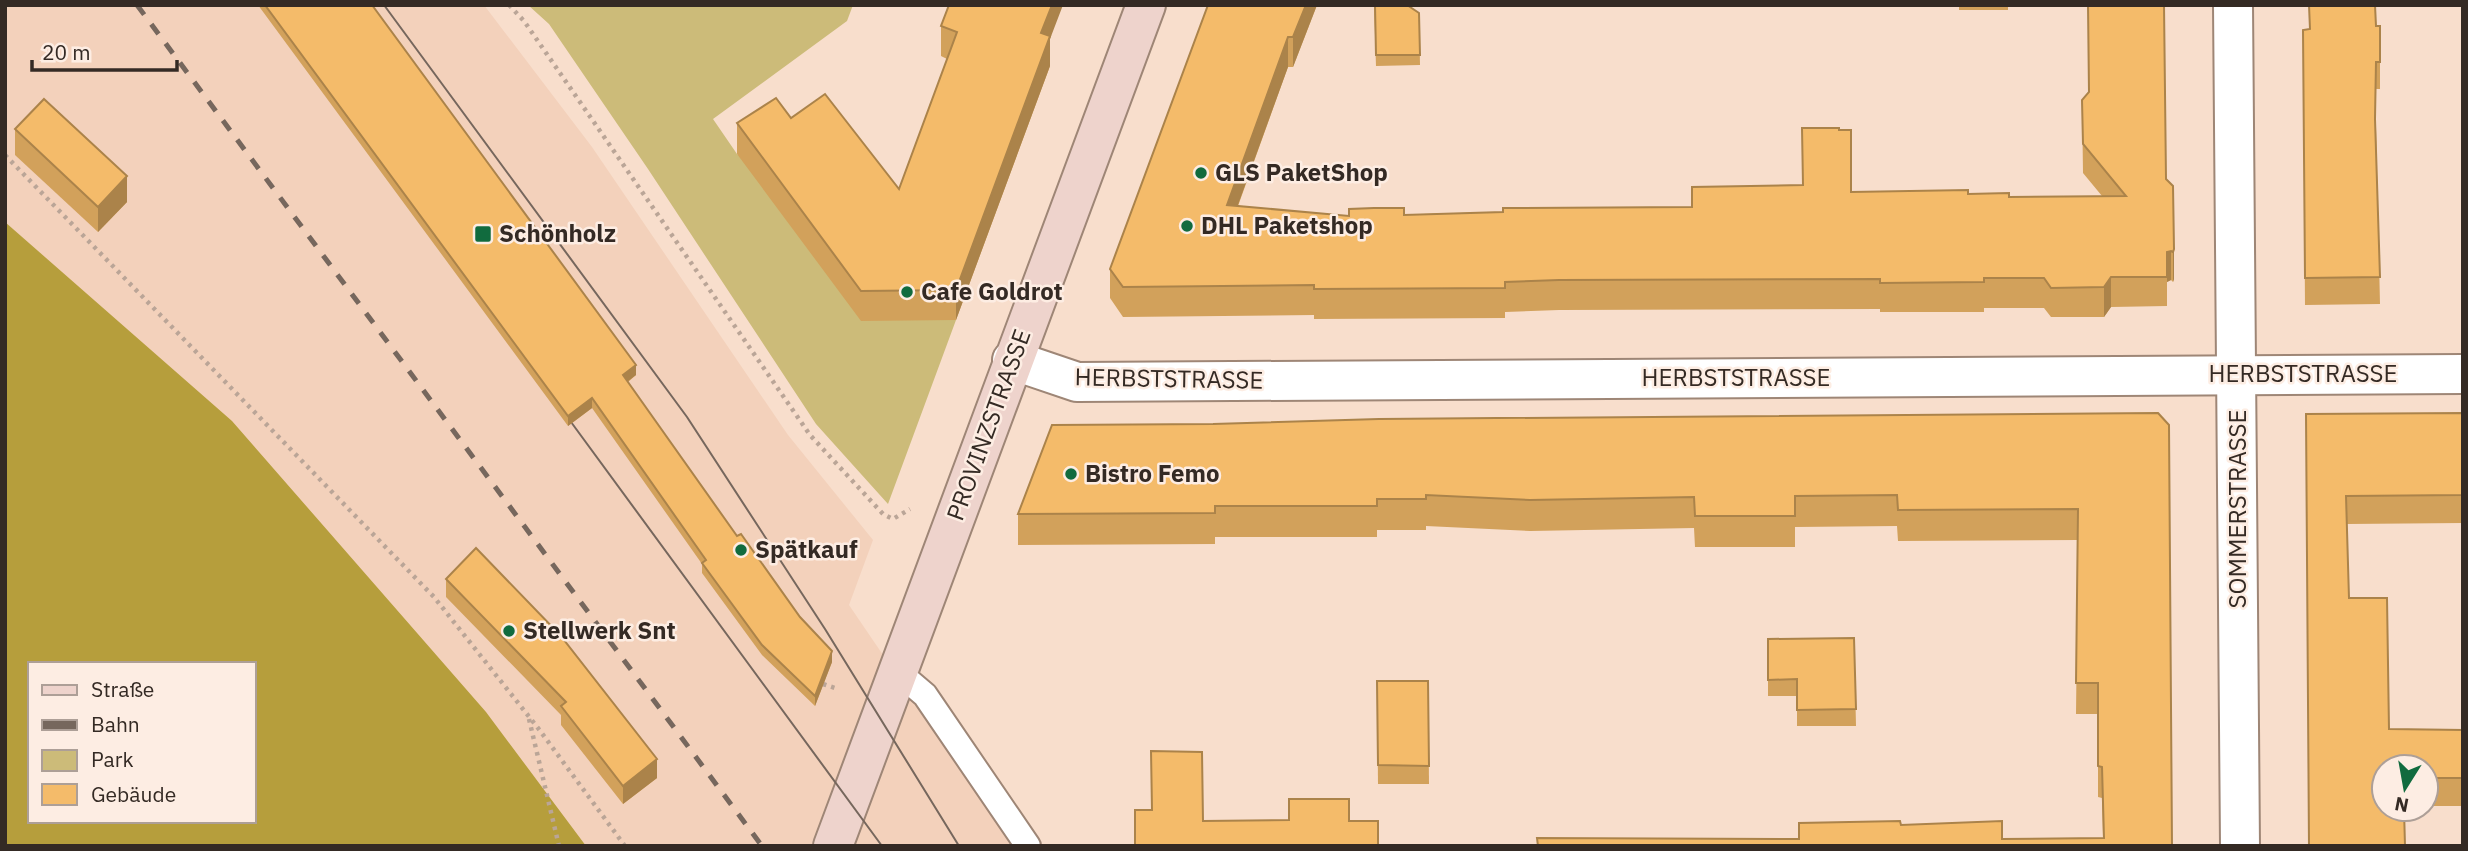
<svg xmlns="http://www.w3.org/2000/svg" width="2468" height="851" font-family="'IBM Plex Sans',sans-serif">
<rect width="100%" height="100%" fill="#f8decc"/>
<path fill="#f3d1bb" d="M 5,5 L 484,5 L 592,147 L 788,435 L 873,540 L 849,605 L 915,702 L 924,678 L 1043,846 L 292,846 L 254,821 L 254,664 L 30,664 L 5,699 Z"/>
<path fill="#ccbb79" d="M 528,5 L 853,5 L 847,21 L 713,119 L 737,154 L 956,320 L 888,504 L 816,424 L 648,169 L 549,24 Z"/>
<path fill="#b69e3c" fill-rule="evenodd" d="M 5,222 L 232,421 L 486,712 L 586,846 L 5,846 ZM 30,664 L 254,664 L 254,821 L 30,821 Z"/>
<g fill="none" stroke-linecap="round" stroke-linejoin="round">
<g stroke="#9e8676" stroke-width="28">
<path id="lane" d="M 898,672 L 925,695 L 1028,846"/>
</g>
<g stroke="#9e8676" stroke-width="42">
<g id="street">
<path d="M 2233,5 L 2240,846"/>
<path d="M 1012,360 L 1077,382 L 2463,374"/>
</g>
</g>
<g stroke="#9e8676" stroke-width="42">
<path id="secondary" d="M 833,846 C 938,566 1040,285 1146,5"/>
</g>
<g stroke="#baa597" stroke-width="4.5" stroke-dasharray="3.5 5" stroke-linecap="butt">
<path d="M 509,5 L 524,21 L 810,435 L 883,514 L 893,519 L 910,509"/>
<path d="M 5,155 L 434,597 L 538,728 L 625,846"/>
<path d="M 823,684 L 835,688"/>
<path d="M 529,719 L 559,846"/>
</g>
<use href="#lane" stroke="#fff" stroke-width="24"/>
<use href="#street" stroke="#fff" stroke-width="38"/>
<use href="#secondary" stroke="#eed3cc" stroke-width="38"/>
<g stroke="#76675d" stroke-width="2">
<path d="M 384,5 L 687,417 L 825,629 L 959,846"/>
<path d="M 560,407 L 882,846"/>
</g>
<path stroke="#76675d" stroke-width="5" stroke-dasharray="12 12" stroke-linecap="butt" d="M 137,5 L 762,846"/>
</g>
<g fill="#d2a15b">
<path d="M 258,5 L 372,5 L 636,375 L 628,382 L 737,536 L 832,662 L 815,706 L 762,655 L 702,573 L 702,564 L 592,408 L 568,426 Z"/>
<path d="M 1208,5 L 1317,5 L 1293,67 L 1288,67 L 1238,206 L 1349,216 L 1692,207 L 1851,192 L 1968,194 L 2009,197 L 2102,196 L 2083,173 L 2082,100 L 2173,186 L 2174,279 L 2173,282 L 2171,280 L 2167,282 L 2167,306 L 2111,307 L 2104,317 L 2051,317 L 2044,308 L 1984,308 L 1984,312 L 1880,312 L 1880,309 L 1559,310 L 1505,312 L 1505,318 L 1314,319 L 1314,315 L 1123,317 L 1110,298 L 1110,269 Z"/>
<path d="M 1374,5 L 1419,13 L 1420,65 L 1376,66 Z"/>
<rect x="1959" y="5" width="49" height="5"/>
<path d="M 941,26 L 1050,39 L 1050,66 L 956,320 L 861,321 L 737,154 L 737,123 L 791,118 L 899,189 L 947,59 L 941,56 Z"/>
<path d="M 2380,26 L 2380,89 L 2376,89 L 2376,127 L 2380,304 L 2305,305 L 2303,30 Z"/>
<path d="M 15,129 L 127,202 L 98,232 L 15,155 Z"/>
<path d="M 2158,413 L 2172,846 L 1799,839 L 1901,825 L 2002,839 L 2103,838 L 2102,798 L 2098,797 L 2098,714 L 2076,714 L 2078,540 L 1898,541 L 1897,526 L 1795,527 L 1795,547 L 1695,547 L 1694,528 L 1530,531 L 1426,526 L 1426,530 L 1377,530 L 1377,537 L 1215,537 L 1215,544 L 1018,545 L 1018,514 L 1213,424 Z"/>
<path d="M 2463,413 L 2463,523 L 2347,524 L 2349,598 L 2389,729 L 2463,730 L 2463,806 L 2426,806 L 2426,767 L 2384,767 L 2306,414 Z"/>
<path d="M 446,579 L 657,778 L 623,804 L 561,725 L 561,715 L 446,597 Z"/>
<path d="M 1854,638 L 1856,726 L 1797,726 L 1797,696 L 1768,696 L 1768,639 Z"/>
<path d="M 1377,681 L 1428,681 L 1429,784 L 1378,784 Z"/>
</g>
<g fill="#ab834a">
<path d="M 1052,5 L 1063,5 L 1050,39 L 1050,66 L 956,320 L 956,290 L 1041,33 Z"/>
<path d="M 1306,5 L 1317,5 L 1293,67 L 1293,37 Z"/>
<path d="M 1288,37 L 1288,67 L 1227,235 L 1227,205 Z"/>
<path d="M 127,176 L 127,202 L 98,232 L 98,207 Z"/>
<path d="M 2174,249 L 2174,279 L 2173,282 L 2173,252 Z"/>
<path d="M 2171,251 L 2171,280 L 2167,282 L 2167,252 Z"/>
<path d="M 2111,277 L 2111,307 L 2104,317 L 2104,287 Z"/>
<path d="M 636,365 L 636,375 L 623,385 L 623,375 Z"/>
<path d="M 592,398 L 592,408 L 568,426 L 568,416 Z"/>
<path d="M 832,651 L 832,662 L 815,706 L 815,696 Z"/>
<path d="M 657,759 L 657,778 L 623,804 L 623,786 Z"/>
</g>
<g fill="#f4bb6a" stroke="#ab834a" stroke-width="2">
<path d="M 265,5 L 372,5 L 636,365 L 623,375 L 737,536 L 741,534 L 800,617 L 832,651 L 815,696 L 762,645 L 702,563 L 706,560 L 592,398 L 568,416 Z"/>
<path d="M 949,5 L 1052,5 L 1041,33 L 1050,36 L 956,290 L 861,291 L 737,123 L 776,98 L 791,118 L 825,94 L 899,189 L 957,32 L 941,26 Z"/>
<path d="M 1208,5 L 1306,5 L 1293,37 L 1288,37 L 1227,205 L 1349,216 L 1349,209 L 1374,208 L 1404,208 L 1404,215 L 1503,212 L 1503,208 L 1692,207 L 1692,187 L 1803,185 L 1802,128 L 1839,128 L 1839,130 L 1851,130 L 1851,192 L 1968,190 L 1968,194 L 2009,193 L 2009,197 L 2126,196 L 2083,144 L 2082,100 L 2089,92 L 2088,5 L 2164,5 L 2166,179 L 2173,186 L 2174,249 L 2173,252 L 2171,251 L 2167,252 L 2167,277 L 2111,277 L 2104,287 L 2051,288 L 2044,278 L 1984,278 L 1984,282 L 1880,283 L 1880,279 L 1559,280 L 1505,282 L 1505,288 L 1314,289 L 1314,285 L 1123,287 L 1110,269 Z"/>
<path d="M 1375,5 L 1407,5 L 1419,13 L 1420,55 L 1376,55 Z"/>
<path d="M 2309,5 L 2375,5 L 2376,26 L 2380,26 L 2380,62 L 2376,62 L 2375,119 L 2380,277 L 2305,278 L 2303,30 L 2310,29 Z"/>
<path d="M 44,99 L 127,176 L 98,207 L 15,129 Z"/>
<path d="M 2158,413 L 2169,425 L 2172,846 L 1538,846 L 1537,838 L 1799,839 L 1799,823 L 1900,821 L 1901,825 L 2002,821 L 2002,839 L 2104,838 L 2102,767 L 2098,766 L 2098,683 L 2076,683 L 2078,509 L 1898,510 L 1897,495 L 1795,496 L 1795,516 L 1695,516 L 1694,497 L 1530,500 L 1426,495 L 1426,499 L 1377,499 L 1377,506 L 1215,506 L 1215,513 L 1018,514 L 1052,425 L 1213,424 L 1379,419 Z"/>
<path d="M 2463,413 L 2463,495 L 2346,496 L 2349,598 L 2387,598 L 2389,729 L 2463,730 L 2463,778 L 2426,778 L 2426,767 L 2384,767 L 2384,809 L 2404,809 L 2405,846 L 2309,846 L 2306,414 Z"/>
<path d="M 476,548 L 560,635 L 657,759 L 623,786 L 561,706 L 566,702 L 446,579 Z"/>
<path d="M 1854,638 L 1856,709 L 1797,710 L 1797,679 L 1768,680 L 1768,639 Z"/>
<path d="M 1377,681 L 1428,681 L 1429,766 L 1378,765 Z"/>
<path d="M 1151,751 L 1202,752 L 1203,821 L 1289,820 L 1289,799 L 1349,799 L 1349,821 L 1378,821 L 1378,846 L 1135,846 L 1135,810 L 1152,810 Z"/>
</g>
<g fill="#116b3e" stroke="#fdede3" stroke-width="2.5">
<circle cx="1201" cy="173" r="7"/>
<circle cx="1187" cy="226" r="7"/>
<rect x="474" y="225" width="18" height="18" rx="3.5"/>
<circle cx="907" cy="292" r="7"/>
<circle cx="1071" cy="474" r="7"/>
<circle cx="741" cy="550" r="7"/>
<circle cx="509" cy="631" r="7"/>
</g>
<g text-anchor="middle" stroke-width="5" stroke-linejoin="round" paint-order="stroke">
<g font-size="24" font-weight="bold" fill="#342a24" stroke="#fdede3" text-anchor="start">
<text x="1215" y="181">GLS PaketShop</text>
<text x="1201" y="234">DHL Paketshop</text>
<text x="499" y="242">Schönholz</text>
<text x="921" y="300">Cafe Goldrot</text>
<text x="1085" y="482">Bistro Femo</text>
<text x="755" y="558">Spätkauf</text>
<text x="523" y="639">Stellwerk Snt</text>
</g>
<g font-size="24" fill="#342a24" stroke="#fdede3">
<text x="2303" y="382">HERBSTSTRASSE</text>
<text x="1736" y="386">HERBSTSTRASSE</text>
<text transform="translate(1169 379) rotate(1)" y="8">HERBSTSTRASSE</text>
<text transform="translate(989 425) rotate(-70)" y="8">PROVINZSTRASSE</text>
<text transform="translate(2238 509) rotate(-90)" y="8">SOMMERSTRASSE</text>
</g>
</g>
<rect width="2468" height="851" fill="none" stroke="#342a24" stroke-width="14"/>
<rect x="28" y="662" width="228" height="161" fill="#fdede3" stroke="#ad9f97" stroke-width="2"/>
<rect x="42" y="685" width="35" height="10" fill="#eed3cc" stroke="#ad9f97" stroke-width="2"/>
<text x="91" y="697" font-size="21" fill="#342a24">Straße</text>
<rect x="42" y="720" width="35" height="10" fill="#76675d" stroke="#ad9f97" stroke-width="2"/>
<text x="91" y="732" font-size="21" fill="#342a24">Bahn</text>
<rect x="42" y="750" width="35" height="21" fill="#ccbb79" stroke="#ad9f97" stroke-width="2"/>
<text x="91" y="767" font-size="21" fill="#342a24">Park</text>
<rect x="42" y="784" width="35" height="21" fill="#f4bb6a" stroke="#ad9f97" stroke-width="2"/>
<text x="91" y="802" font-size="21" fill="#342a24">Gebäude</text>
<g transform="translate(2405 788) rotate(191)"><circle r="33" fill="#fdede3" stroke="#ad9f97" stroke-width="2"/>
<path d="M0-5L12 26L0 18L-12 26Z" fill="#116b3e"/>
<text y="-10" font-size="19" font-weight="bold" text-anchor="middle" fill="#342a24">N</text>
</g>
<path d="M32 60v10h145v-10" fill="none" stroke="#342a24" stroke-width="3.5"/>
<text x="42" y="60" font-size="21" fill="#342a24" stroke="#fdede3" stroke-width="5" paint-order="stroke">20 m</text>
</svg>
